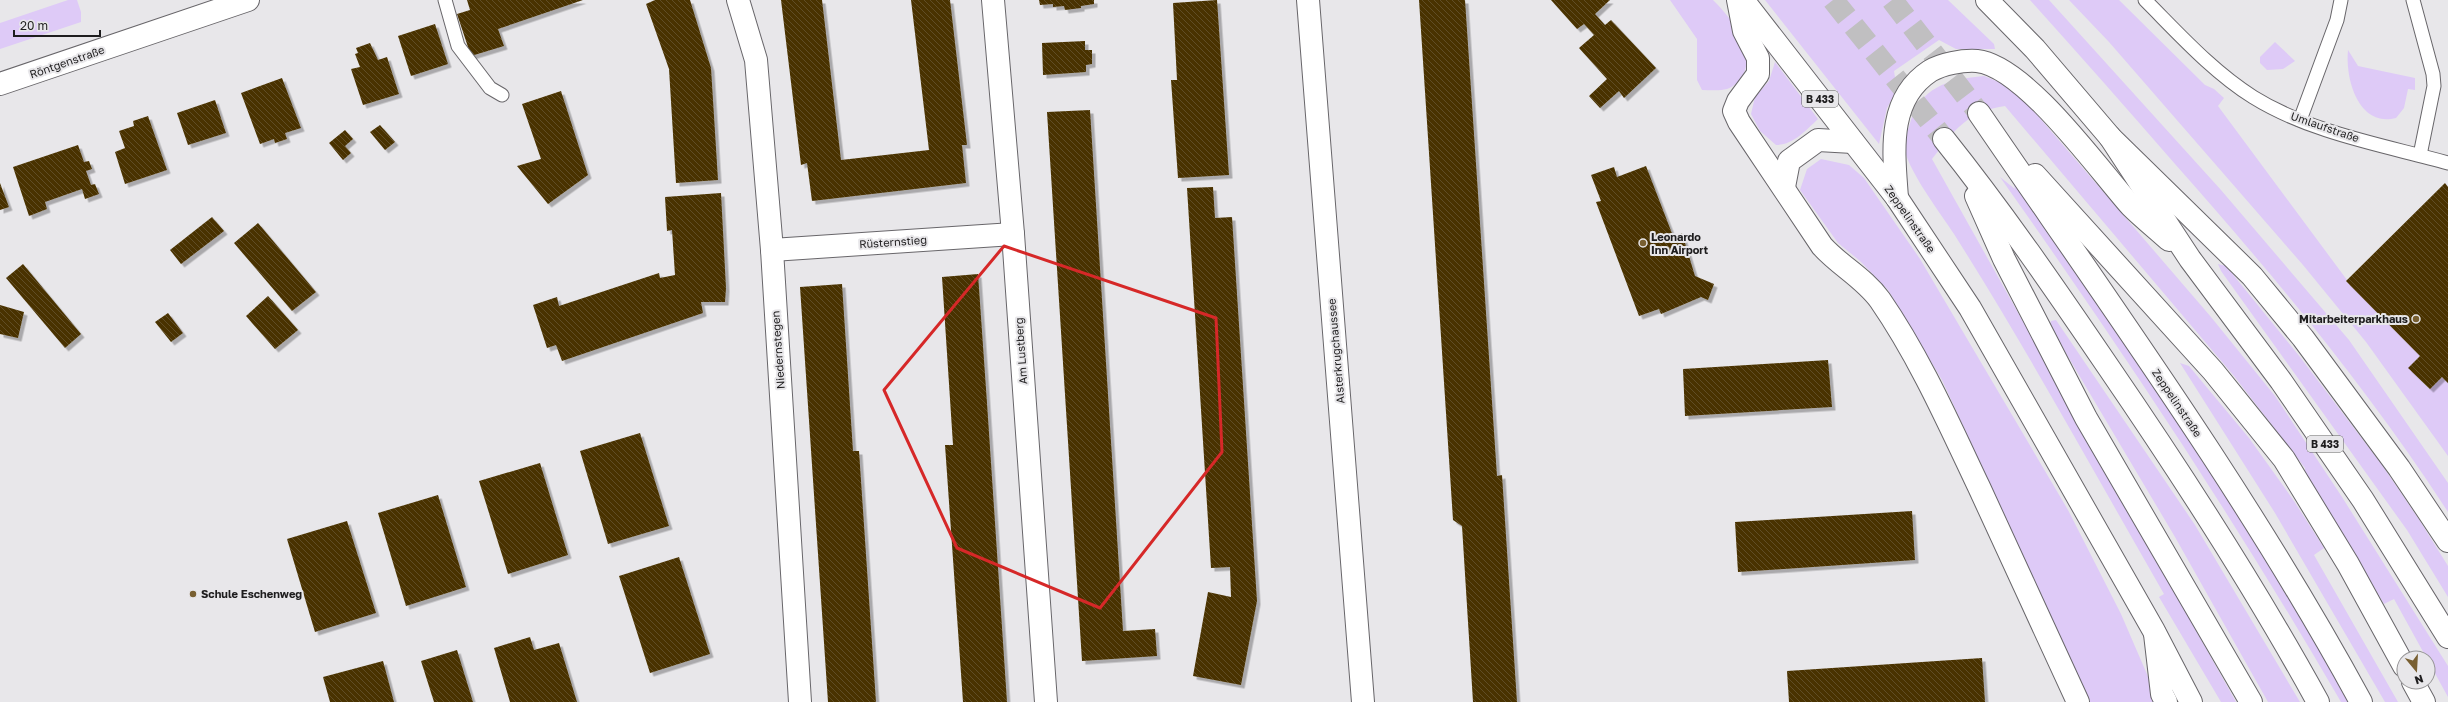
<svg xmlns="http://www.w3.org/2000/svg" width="2448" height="702" font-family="'Golos Text',sans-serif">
<defs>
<pattern id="building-back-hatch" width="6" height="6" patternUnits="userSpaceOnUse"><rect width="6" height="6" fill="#4a3300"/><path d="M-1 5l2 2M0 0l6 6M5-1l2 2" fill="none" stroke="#614e26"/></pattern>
<filter id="shadow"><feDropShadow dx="3.5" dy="3.5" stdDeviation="0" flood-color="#0004"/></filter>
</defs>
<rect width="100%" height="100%" fill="#e8e7ea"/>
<g fill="#decaf7">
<path d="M 68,0 L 77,0 L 81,12 L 81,22 L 0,49 L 0,23 Z"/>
<path d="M 1670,0 L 1713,0 C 1731,18 1757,49 1743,75 C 1739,81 1734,87 1727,89 C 1720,91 1710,90 1702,90 L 1697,80 L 1697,39 Z"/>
<path d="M 1765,0 L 1948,0 L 1994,44 L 1995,49 L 1956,49 L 1939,40 L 1894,71 L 1897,90 L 1887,108 L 1879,144 Z"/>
<path d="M 2030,0 L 2049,0 L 2221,190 L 2349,340 L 2448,483 L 2448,512 C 2366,386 2275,277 2175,164 C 2127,109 2079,54 2030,0 Z"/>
<path d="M 2069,0 L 2119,0 L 2205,85 L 2214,89 L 2224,98 L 2218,106 L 2347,280 L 2346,281 L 2420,356 L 2409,368 L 2429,389 L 2442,377 L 2448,383 L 2448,456 L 2366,342 L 2303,265 L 2109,42 Z"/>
<path d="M 2275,42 L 2295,61 L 2283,69 L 2267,70 L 2260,63 L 2260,57 Z"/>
<path d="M 2348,50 L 2358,66 L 2415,78 L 2415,90 L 2408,89 L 2404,108 L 2396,118 C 2358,128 2345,78 2348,50 Z"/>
<path d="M 1775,62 L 1818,119 C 1805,131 1793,145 1776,145 L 1760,131 L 1751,114 L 1755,97 L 1769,81 Z"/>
<path d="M 1984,76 L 2014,88 L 2211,317 L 2275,396 L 2342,497 L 2448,666 L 2448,697 L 2394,599 L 2384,604 L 2305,475 L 2305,468 L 2234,376 L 2005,106 C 1966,112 1955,130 1932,159 L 2236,702 L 2221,702 L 2159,597 L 2164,594 C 2095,474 2028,351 1954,234 C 1941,214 1905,167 1904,145 C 1904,140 1907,132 1909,127 C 1919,87 1948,79 1984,76 Z"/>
<path d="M 1821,159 L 1849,165 L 1864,178 L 1920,259 L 2068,510 L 2121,614 L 2159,702 L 2090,702 L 1942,380 L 1888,290 L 1860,261 L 1838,243 L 1800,190 L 1807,169 Z"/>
<path d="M 2011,171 C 2128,346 2246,520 2351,702 L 2341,702 C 2236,521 2121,348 2000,177 L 2015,189 Z"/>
<path d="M 2218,264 L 2226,266 L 2300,357 L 2382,465 L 2420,521 L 2448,566 L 2448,597 L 2407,530 L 2221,271 Z"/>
<path d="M 2056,320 L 2195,525 L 2300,702 L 2268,702 L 2175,537 L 2054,333 L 2050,324 L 2051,321 Z"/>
<path d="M 2180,363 L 2189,366 L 2249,438 L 2294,501 L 2324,548 L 2314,555 L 2398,702 L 2385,702 L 2275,513 Z"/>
</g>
<g fill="url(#building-back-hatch)" filter="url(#shadow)">
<path d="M 467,0 L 583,0 L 498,29 L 504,46 L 471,56 L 457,14 L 470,10 Z"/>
<path d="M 655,0 L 690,0 L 711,68 L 718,180 L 676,183 L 669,69 L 646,4 Z"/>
<path d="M 781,0 L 822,0 L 841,160 L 929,150 L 911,0 L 950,0 L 967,145 L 962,145 L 966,183 L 812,201 L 807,163 L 801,165 Z"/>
<path d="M 1039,0 L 1094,0 L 1094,4 L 1081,6 L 1081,8 L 1065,10 L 1064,6 L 1053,7 L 1053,4 L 1040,5 Z"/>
<path d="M 1217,0 L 1229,175 L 1178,178 L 1171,80 L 1177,80 L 1173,3 Z"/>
<path d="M 1419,0 L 1465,0 L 1497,476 L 1502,475 L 1517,702 L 1473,702 L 1462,526 L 1453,520 Z"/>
<path d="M 1551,0 L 1610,0 L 1595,14 L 1605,25 L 1611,20 L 1656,68 L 1624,98 L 1619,91 L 1600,108 L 1589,96 L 1607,79 L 1579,48 L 1594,35 L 1584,24 L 1577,29 Z"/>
<path d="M 435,24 L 448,64 L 411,76 L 398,36 Z"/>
<path d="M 1085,41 L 1085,50 L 1092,50 L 1092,64 L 1086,65 L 1086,72 L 1043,75 L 1042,43 Z"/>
<path d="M 370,43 L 378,60 L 387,57 L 399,94 L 363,105 L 351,69 L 360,67 L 355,54 L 358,53 L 356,48 Z"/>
<path d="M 282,78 L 301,128 L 285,133 L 287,139 L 275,143 L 274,139 L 260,144 L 241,93 Z"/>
<path d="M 561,91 L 588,175 L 548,204 L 517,166 L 541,159 L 522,104 Z"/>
<path d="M 215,100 L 226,133 L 188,145 L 177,113 Z"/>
<path d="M 1090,110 L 1123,631 L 1155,629 L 1157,656 L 1082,661 L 1047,112 Z"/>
<path d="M 148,116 L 167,170 L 125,184 L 115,152 L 125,148 L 119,131 L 134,126 L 133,121 Z"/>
<path d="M 380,125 L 395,142 L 385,150 L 370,132 Z"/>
<path d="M 345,130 L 353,139 L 345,146 L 351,153 L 343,160 L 329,143 Z"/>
<path d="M 78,145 L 84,162 L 89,161 L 92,169 L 86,171 L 91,185 L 95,184 L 99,194 L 85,199 L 82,189 L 45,202 L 47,209 L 29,216 L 13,167 Z"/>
<path d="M 1646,166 L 1673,236 L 1682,233 L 1695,276 L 1714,284 L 1708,300 L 1701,297 L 1661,314 L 1659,309 L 1639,316 L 1596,202 L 1601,201 L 1591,175 L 1614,167 L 1617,177 Z"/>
<path d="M 0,183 L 9,207 L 0,210 Z"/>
<path d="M 2445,183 L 2448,187 L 2448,383 L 2442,377 L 2430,389 L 2408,368 L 2420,356 L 2346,281 Z"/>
<path d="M 1213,187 L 1215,218 L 1232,217 L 1257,601 L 1241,685 L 1193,676 L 1208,592 L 1231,597 L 1230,567 L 1211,568 L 1187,188 Z"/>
<path d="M 721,193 L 726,288 L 725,302 L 701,302 L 703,313 L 562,361 L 556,345 L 547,348 L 533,305 L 557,297 L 559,306 L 659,273 L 660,278 L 675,275 L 672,230 L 667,231 L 665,197 Z"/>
<path d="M 212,217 L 224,231 L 181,264 L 170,250 Z"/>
<path d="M 258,223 L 316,292 L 292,311 L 234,243 Z"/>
<path d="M 23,264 L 81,334 L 65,348 L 6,278 Z"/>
<path d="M 978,274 L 987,403 L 1007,702 L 963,702 L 945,445 L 953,445 L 942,277 Z"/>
<path d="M 842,284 L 853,451 L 859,451 L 876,702 L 828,702 L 800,287 Z"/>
<path d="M 268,296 L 298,330 L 275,349 L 246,316 Z"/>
<path d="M 0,305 L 24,312 L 18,338 L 0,334 Z"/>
<path d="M 168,313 L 183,333 L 171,342 L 155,322 Z"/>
<path d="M 1828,360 L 1832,407 L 1685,416 L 1683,369 Z"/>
<path d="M 640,433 L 669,526 L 608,544 L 580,451 Z"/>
<path d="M 540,463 L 568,555 L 508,574 L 479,481 Z"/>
<path d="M 438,495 L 466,587 L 406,606 L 378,513 Z"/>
<path d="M 1912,511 L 1915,560 L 1738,572 L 1735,522 Z"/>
<path d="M 347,521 L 376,613 L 315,632 L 287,539 Z"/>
<path d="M 679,557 L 710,654 L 650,673 L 619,576 Z"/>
<path d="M 530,637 L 534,650 L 559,643 L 577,702 L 510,702 L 494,648 Z"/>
<path d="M 457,650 L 473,702 L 434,702 L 421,661 Z"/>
<path d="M 1982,658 L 1985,702 L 1789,702 L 1787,671 Z"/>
<path d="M 383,661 L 394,702 L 330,702 L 323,677 Z"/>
</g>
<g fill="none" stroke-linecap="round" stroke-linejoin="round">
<g stroke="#c0bfc1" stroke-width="22" stroke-dasharray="22 11" stroke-linecap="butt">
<path d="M 1833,0 L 1944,139"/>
<path d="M 1892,0 L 1979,113"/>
</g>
<g stroke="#68666a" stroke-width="15">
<g id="lane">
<path d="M 445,0 L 458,46 L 490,88 L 502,95"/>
<path d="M 2145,0 C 2179,34 2212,71 2253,97 C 2311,133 2383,145 2448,163"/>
<path d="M 2413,0 L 2433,74 L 2434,86 L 2420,155"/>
<path d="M 2300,120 L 2337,20 L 2341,0"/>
</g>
</g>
<g stroke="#68666a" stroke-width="24">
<g id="street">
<path d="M 738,0 L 756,60 L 772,250 L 800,702"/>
<path d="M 993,0 L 1013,234 L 1046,702"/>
<path d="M 1738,0 L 1744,31 L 1758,58 L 1758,74 L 1738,101 L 1734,111 L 1739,122 L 1822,246 C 1840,266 1864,278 1880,300 C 1920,358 1949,424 1979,487 C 2012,559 2045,630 2078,702"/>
<path d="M 1784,187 L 1789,161 L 1818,140 L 1853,142"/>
<path d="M 772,250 L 1013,234"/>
<path d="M 2155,634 L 2162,694 L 2166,702"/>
</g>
</g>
<g stroke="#68666a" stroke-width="24">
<g id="secondary">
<path d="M 1308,0 L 1363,702"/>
<path d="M 0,84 L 248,0"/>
</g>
</g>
<g stroke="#68666a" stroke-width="24">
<g id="primary">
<path d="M 1743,0 L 1897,198 L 1970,308 L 2154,631 L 2191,702"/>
<path d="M 1987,0 L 2035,49 L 2110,137 L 2252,276 L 2303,338 L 2399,468 L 2448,541"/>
</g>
</g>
<g stroke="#68666a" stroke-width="24">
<g id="highway">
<path d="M 1979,113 C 2111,306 2249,496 2361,702"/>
<path d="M 2110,137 L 2190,259 L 2281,381 L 2363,500 L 2448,637"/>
<path d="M 1944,139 C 2003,213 2056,290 2109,368 C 2183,476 2255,587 2318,702"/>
<path d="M 2035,175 L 2213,371 L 2284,459 L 2348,564 L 2404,666"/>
<path d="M 1976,196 L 2004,259 L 2086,418 L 2251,702"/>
<path d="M 1897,198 C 1894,154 1886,100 1930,71 C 1942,64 1962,60 1977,61 C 2025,66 2099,170 2131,206 C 2143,218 2157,229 2169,240"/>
<path d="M 2413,682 L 2424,702"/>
</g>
</g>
<use href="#lane" stroke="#fff" stroke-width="13"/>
<use href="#street" stroke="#fff" stroke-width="22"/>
<use href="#secondary" stroke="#fff" stroke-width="22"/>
<use href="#primary" stroke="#fff" stroke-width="22"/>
<use href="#highway" stroke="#fff" stroke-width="22"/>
</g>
<path fill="none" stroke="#d62828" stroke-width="3" stroke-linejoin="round" d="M 1004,246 L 1216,318 L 1222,452 L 1100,608 L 957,548 L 884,390 Z"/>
<g fill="#785f31" stroke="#e8e7ea" stroke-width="1.5">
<circle cx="1643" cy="243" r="4"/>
<circle cx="2416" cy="319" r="4"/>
<circle cx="193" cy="594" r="4"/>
</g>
<g text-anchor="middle" stroke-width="4" stroke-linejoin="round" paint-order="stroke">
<g fill="#e8e7ea" stroke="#5b5a5b" stroke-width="1">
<rect x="1802" y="91" width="36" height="16" rx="3"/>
<rect x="2307" y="436" width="36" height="16" rx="3"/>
</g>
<g font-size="10" font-weight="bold" fill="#1e1d1e">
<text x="1820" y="103">B 433</text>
<text x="2325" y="448">B 433</text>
</g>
<g font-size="11" fill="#1e1d1e" stroke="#e8e7ea">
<text transform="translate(67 62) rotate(-19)" y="4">Röntgenstraße</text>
<text transform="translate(2325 127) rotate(19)" y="4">Umlaufstraße</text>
<text transform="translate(1910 219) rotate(55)" y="4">Zeppelinstraße</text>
<text transform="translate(893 242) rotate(-4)" y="4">Rüsternstieg</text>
<text transform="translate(778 350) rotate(-94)" y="4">Niedernstegen</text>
<text transform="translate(1021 351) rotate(-94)" y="4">Am Lustberg</text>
<text transform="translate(1336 351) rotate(-95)" y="4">Alsterkrugchaussee</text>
<text transform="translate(2177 403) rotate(56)" y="4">Zeppelinstraße</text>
</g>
<g font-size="11" font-weight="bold" fill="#1e1d1e" stroke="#e8e7ea" text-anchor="start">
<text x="1651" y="241">Leonardo<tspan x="1651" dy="13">Inn Airport</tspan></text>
<text x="2408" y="323" text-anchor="end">Mitarbeiterparkhaus</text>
<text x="201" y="598">Schule Eschenweg</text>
</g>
</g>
<g transform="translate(2416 670) rotate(162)"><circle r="19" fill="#e8e7ea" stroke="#979698"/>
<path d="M0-3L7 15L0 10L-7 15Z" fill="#785f31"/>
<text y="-6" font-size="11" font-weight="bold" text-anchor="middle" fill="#1e1d1e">N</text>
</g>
<path d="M14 30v6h86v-6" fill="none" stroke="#1e1d1e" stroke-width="2"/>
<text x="20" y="30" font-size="12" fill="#1e1d1e" stroke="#e8e7ea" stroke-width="3" paint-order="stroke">20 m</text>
</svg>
